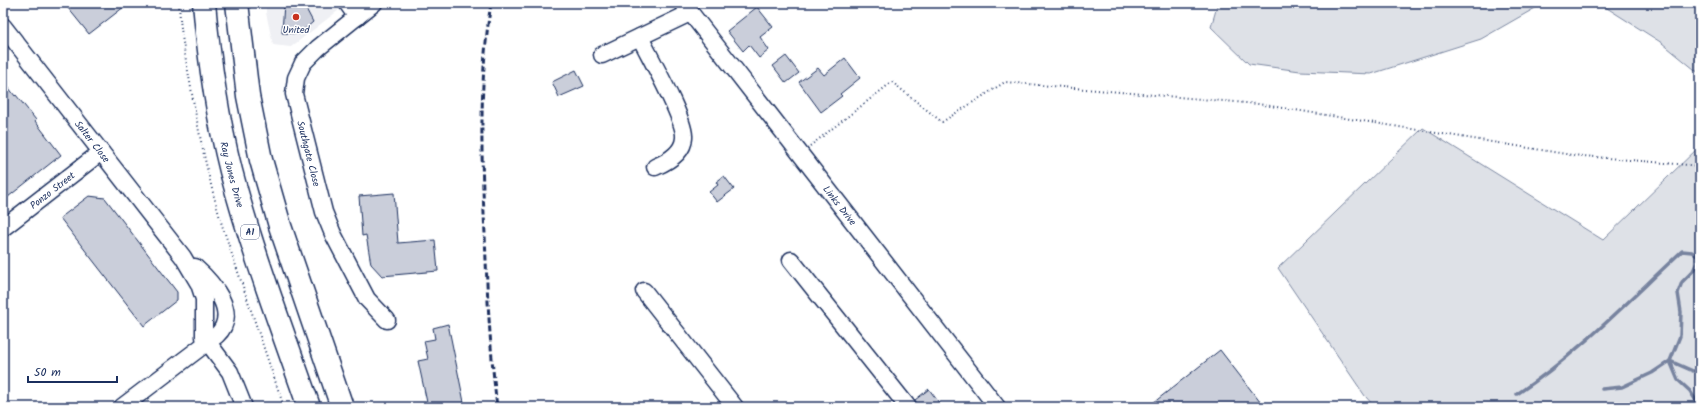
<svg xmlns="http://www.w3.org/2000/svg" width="1703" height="410" font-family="Kalam,sans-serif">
<rect width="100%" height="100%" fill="#fff"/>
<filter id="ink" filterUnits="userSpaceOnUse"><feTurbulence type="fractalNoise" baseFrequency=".025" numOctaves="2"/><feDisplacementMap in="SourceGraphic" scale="8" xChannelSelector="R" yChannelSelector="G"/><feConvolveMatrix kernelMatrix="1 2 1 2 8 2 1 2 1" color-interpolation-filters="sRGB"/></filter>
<g filter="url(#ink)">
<path fill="#eff0f4" d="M 266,3 L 348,3 L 291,47 L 273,45 L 266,13 Z"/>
<g fill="#dee1e7" stroke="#7c88a2">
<path d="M 1218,3 L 1544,3 L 1481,39 L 1371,74 L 1300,71 L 1249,64 L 1211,27 Z"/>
<path d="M 1599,3 L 1700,3 L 1700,74 L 1662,43 Z"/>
<path d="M 1423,128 L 1603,240 L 1700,146 L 1700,407 L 1375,407 L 1365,396 L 1278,268 Z"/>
</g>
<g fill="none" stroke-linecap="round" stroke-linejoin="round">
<g stroke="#77839f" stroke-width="3.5">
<path d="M 1602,389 L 1622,387 L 1652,373 L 1670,361 L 1693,371 L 1700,372"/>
<path d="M 1517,394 C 1578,354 1629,300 1682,251 L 1692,252 L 1699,258 L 1693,271 L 1682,282 L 1678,293 L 1681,312 L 1680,336 L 1670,361 L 1678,380 L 1690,391 L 1700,407"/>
</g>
</g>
<g fill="#caceda" stroke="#1b2f5e">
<path d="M 64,3 L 129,3 L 89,34 Z"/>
<path d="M 284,3 L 303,3 L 313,22 L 299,34 L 282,33 Z"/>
<path d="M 757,7 L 773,27 L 760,37 L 769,50 L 759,58 L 749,45 L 743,51 L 727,31 Z"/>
<path d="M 786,56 L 799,73 L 786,83 L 773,66 Z"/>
<path d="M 845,58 L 860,78 L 840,94 L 842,96 L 821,112 L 799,82 L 818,68 L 824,75 Z"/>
<path d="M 576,70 L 584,86 L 559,97 L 552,82 Z"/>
<path d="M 3,80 L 15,96 L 16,95 L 36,120 L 35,121 L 61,155 L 8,197 L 3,191 Z"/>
<path d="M 724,176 L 734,189 L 717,202 L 709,192 L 718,185 L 716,182 Z"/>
<path d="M 394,193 L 398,243 L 435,240 L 438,271 L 382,276 L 371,264 L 366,235 L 362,236 L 359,196 Z"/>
<path d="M 89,196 L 105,198 L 177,292 L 177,300 L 144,326 L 60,218 Z"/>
<path d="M 448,324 L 465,407 L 428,407 L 418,361 L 428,359 L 424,341 L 435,339 L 433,328 Z"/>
<path d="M 1220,350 L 1264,407 L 1148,407 Z"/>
<path d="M 929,389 L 942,407 L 920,407 L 916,402 L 915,400 Z"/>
</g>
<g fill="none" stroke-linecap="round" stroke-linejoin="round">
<g stroke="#1b2f5e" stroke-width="19">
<g id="minor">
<path d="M 347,3 L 357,17"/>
<path id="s1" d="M 374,3 L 318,48 L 303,63 L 296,78 L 294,94 L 324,212 L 333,234 L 367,299 L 387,320"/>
<path id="s2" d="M 683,3 L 997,407"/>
<path id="s3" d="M 3,26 L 183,257 L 199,284 L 204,299 L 204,337 L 230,372 L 244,407"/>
<path d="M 640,37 C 649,56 686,120 684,138 C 683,153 667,162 655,167"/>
<path d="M 602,55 L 690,13"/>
<path id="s4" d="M 3,228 L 101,152"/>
<path d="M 791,260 L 908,407"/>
<path d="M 644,291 L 735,407"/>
<path d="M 122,407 L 217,335 C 240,313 212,282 195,267"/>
</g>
</g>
<g stroke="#1b2f5e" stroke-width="25">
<g id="highway">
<path id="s5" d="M 204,3 C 209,59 217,116 231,171 C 252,251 282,329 309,407"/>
<path d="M 237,3 L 248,96 L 261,160 L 280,226 L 342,407"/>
</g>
</g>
<g stroke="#1b2f5e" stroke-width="2" stroke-dasharray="1 3" stroke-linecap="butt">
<path d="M 179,3 C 180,30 185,55 190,82 C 198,130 208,178 222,225 L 284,407"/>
<path d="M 810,146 L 892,82 L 942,122 L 1005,82 L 1258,104 L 1572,155 L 1700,166"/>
</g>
<use href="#minor" stroke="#fff" stroke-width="16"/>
<use href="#highway" stroke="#fff" stroke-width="22"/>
<path stroke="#1b2f5e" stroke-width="3" stroke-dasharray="6 3" stroke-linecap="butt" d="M 491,3 C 479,79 481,157 485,234 C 487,292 490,349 497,407"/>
</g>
</g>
<circle fill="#c8321e" stroke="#fff" stroke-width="1.5" cx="296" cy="17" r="4"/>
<g text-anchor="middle" stroke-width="3" stroke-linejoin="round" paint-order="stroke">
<rect fill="#fff" stroke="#5f6d8e" stroke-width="1" x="241" y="225" width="18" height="14" rx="3"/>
<g font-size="9" font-weight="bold" fill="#1b2f5e">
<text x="250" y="235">A1</text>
</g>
<g font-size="10" fill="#1b2f5e" stroke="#fff">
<text x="296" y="33">United</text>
</g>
<g font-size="10" fill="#1b2f5e" stroke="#fff">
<text dy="4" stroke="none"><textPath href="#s3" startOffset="146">Salter Close</textPath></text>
<text dy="4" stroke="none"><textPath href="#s1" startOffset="187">Southgate Close</textPath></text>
<text dy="4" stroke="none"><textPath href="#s5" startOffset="174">Ray Jones Drive</textPath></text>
<text dy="4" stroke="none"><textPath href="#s4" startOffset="62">Ponzo Street</textPath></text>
<text dy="4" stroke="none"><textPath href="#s2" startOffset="256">Links Drive</textPath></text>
</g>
</g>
<rect width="1703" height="410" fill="none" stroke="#fff" stroke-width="16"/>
<rect x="8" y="8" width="1687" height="394" fill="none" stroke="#1b2f5e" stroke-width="1.5" filter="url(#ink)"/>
<path d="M28 376v6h89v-6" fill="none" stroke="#1b2f5e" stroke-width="2"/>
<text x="34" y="376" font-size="12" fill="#1b2f5e" stroke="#ffffff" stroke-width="3" paint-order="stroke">50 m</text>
</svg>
